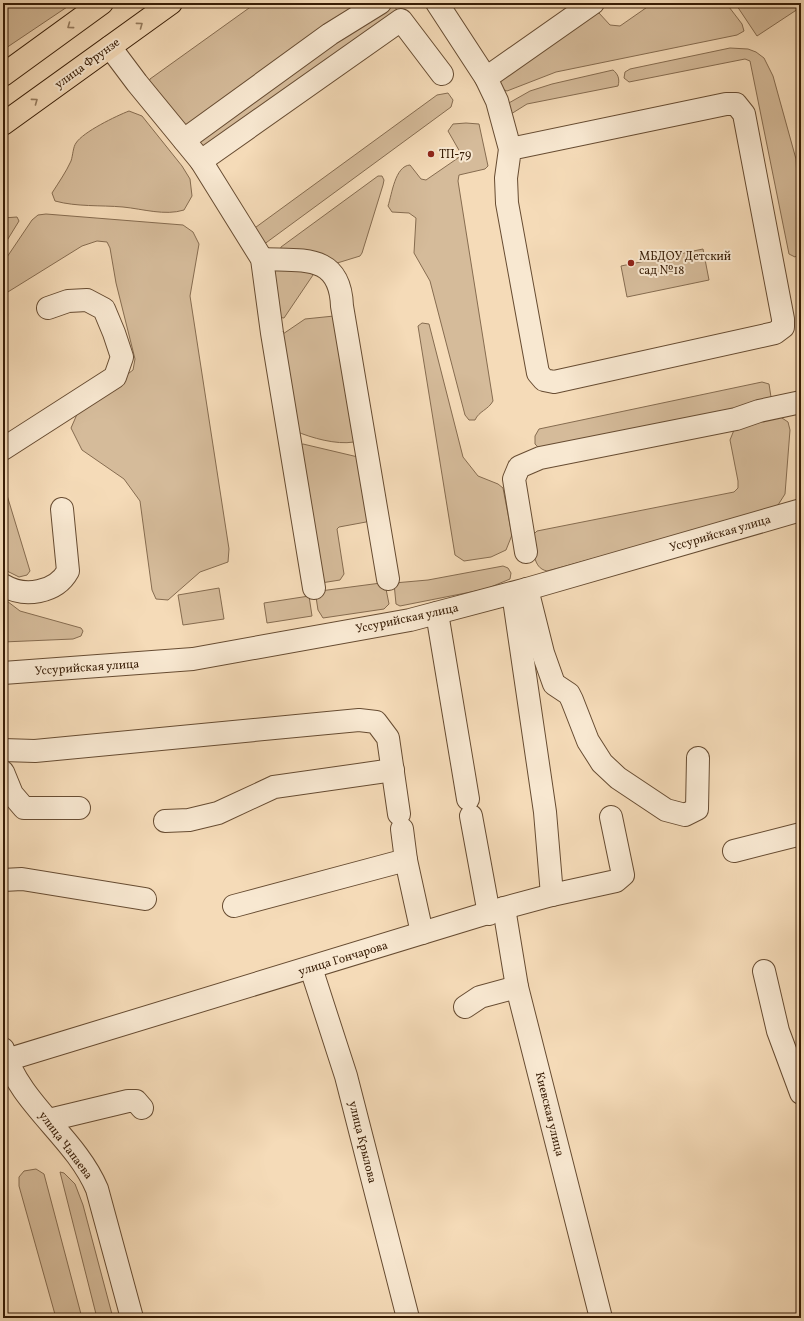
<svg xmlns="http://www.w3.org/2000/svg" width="804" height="1321" font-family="Vollkorn,serif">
<rect width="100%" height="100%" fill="#f5dbb8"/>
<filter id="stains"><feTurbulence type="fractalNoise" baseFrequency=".005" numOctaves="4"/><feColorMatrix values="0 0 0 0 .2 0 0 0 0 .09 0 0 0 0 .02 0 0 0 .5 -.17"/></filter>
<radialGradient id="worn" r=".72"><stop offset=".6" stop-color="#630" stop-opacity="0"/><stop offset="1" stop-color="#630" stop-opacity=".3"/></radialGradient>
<g fill="#d5bb9a" stroke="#866c50">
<path d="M 7,3 L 73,3 L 3,50 L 3,7 Z"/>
<path d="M 256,3 L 367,3 L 187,133 L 148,84 L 150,79 Z"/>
<path d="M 384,3 L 395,4 L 397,13 L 218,142 L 199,148 L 200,140 Z"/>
<path d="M 653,3 L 726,3 L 742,24 L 744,31 L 737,35 L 556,72 L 507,91 L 491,85 L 593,13 L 599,13 L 610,25 L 620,26 Z"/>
<path d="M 735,3 L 800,3 L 801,7 L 757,36 Z"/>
<path d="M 730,48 L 748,49 L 756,52 L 764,58 L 773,76 L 796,159 L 801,252 L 795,257 L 789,254 L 750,61 L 745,59 L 629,82 L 624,78 L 625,72 L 630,69 Z"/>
<path d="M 613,70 C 618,74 620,79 618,86 L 527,104 L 511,114 L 500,108 L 530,91 L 552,84 Z"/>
<path d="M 448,93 L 453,100 L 451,107 L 263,245 L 252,230 L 437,95 Z"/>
<path d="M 129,111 L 142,116 L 182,166 L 190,179 L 192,196 L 184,210 C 165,216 143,209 123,207 C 100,205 77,207 55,201 L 52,193 C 59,182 66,172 71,161 C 73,155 73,147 76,143 C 83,132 116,116 129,111 Z"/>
<path d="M 466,123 L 479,124 L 488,166 L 485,169 L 459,175 L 458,181 L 493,401 C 488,410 479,411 475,420 L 469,420 L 465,415 L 430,281 L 414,253 L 416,218 L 409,213 L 392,212 L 388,206 C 392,194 395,166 410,165 L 421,179 L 426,180 L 458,158 L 460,152 L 448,131 L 453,124 Z"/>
<path d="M 378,176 L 382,176 L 384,180 L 383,185 L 362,253 L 360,256 L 334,264 L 280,251 L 281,247 Z"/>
<path d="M 46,214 L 183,225 L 193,232 L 199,244 L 190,296 L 229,549 L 228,562 L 200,572 L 168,600 L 156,599 L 152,590 L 140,501 L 124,479 L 82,450 L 71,428 L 78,412 L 133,370 L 135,359 L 116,283 L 110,248 L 107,242 L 97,241 L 82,246 L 3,295 L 3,263 L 32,220 L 38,215 Z"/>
<path d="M 17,217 L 19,221 L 3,247 L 3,218 Z"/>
<path d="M 703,249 L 709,280 L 627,297 L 621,266 Z"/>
<path d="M 309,268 L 313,275 L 284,318 L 277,317 L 270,271 Z"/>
<path d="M 334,316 L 354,442 C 336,445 312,438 295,431 L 280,336 L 305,319 Z"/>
<path d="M 422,323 L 429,324 L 463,457 L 478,476 L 498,484 L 503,488 L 512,535 L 506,550 L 491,557 L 464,561 L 455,555 L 418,326 Z"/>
<path d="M 762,382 L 769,384 L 771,397 L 766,402 L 542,451 L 535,444 L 535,436 L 539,429 Z"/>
<path d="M 779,416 L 788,422 L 790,430 L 785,494 L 778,505 L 763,513 L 547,571 C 532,568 534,549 532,536 L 537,531 L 734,492 L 738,488 L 738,481 L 730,440 L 734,430 Z"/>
<path d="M 303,444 L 358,457 L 370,519 L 366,522 L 339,527 L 337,529 L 344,574 L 340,580 L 321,583 L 297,446 Z"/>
<path d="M 3,482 L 30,571 L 27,575 L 19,577 L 3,569 Z"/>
<path d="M 503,566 L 508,568 L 511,573 L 510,579 L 486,589 L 400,606 L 396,604 L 394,583 L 428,580 Z"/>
<path d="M 381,583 L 386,589 L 389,604 L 384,609 L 323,618 L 318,610 L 316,597 L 320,591 Z"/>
<path d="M 219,588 L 224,619 L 183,625 L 178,595 Z"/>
<path d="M 309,596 L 312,616 L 267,623 L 264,603 Z"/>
<path d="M 3,598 L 20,611 L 81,628 L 83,631 L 81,636 L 73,639 L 3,642 Z"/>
<path d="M 36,1169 L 44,1174 L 82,1318 L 56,1318 L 19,1186 L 19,1177 L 24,1171 Z"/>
<path d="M 60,1172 L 64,1173 L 75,1184 L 83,1205 L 113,1318 L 97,1318 Z"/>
</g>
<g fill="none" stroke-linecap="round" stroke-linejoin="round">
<g stroke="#674c32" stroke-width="24">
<g id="minor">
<path d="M 437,3 L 486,78 L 497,101 L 510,149 L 506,178 L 507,203 L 538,373 L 544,380 L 554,382 L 775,333 L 783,327 L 783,319 L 744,114 L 736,104 L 726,104 L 510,149"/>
<path d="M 110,47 L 137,83 L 201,161 L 262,259 L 272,333 L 314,588"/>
<path d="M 486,78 L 593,3"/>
<path d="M 184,140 L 330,34 L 380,3"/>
<path d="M 201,161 L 401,20 L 442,74"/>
<path d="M 262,259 C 302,261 340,253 342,306 L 388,579"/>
<path d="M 3,449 L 115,377 L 122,357 L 114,333 L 104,309 L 87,300 L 68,301 L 48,308"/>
<path d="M 526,552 L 514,479 L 519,467 L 540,458 L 736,419 L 759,411 L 801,402"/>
<path d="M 3,585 C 24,598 56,593 68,571 L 62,509"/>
<path d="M 527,589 L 543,653 L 554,684 L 569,694 L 572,700 L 588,741 L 602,763 L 618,778 L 666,810 L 685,815 L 697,809 L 698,758"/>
<path d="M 513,593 L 545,812 L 552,895"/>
<path d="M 437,613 L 468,799"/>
<path d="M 3,673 L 193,659 L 410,620 L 527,589 L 801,510"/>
<path d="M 3,750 L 35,751 L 359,720 L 376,722 L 388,738 L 399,814"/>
<path d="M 3,772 L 12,794 L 24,808 L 79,808"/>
<path d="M 471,816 L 489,914"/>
<path d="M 165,821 L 189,820 L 218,813 L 274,787 L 393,770"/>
<path d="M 402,829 L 406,860 L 422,933"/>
<path d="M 734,851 L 801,834"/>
<path d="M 3,880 L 22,879 L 145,899"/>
<path d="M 234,906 L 406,860"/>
<path d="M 504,908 L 517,987 L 601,1318"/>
<path d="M 311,968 L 346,1076 L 408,1318"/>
<path d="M 764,971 L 778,1031 L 801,1093"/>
<path d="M 465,1007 L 480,997 L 517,987"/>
<path d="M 3,1049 C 20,1105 75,1137 97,1189 L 132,1318"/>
<path d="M 3,1061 L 504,908 L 552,895 L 616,881 L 623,875 L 611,817"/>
<path d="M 49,1120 L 128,1101 L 136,1101 L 142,1108"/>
</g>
</g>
<g stroke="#381d06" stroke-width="24">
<g id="major">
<path d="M 3,75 L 102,3"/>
<path d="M 3,124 L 171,3"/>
</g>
</g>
<use href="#minor" stroke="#f8e8d1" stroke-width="22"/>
<use href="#major" stroke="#f5dbb8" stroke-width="22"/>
</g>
<defs><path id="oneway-chevron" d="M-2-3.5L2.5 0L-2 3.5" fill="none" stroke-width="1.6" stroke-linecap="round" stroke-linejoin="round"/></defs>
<g stroke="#967c5f">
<use href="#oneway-chevron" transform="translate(140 25) rotate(-36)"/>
<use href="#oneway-chevron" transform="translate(70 26) rotate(144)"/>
<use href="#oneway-chevron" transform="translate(35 101) rotate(-36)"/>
</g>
<g fill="#8f2418" stroke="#f8e8d1" stroke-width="1.5">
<circle cx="431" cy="154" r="4"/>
<circle cx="631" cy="263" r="4"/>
</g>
<g text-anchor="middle" stroke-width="4" stroke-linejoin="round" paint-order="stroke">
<g font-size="12" fill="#381d06" stroke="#f8e8d1">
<text transform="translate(87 63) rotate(-36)" y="4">улица Фрунзе</text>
<text transform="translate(720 533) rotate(-16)" y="4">Уссурийская улица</text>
<text transform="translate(407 618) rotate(-12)" y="4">Уссурийская улица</text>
<text transform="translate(87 667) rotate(-4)" y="4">Уссурийская улица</text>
<text transform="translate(343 958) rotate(-17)" y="4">улица Гончарова</text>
<text transform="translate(550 1114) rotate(76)" y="4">Киевская улица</text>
<text transform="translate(363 1142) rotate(76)" y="4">улица Крылова</text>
<text transform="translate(66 1145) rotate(53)" y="4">улица Чапаева</text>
</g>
<g font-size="12" fill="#381d06" stroke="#f8e8d1" text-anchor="start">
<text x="439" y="158">ТП-79</text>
<text x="639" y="260">МБДОУ Детский<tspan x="639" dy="14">сад №18</tspan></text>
</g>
</g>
<rect width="804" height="1321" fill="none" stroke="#f5dbb8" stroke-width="16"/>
<rect x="4" y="4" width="796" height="1313" fill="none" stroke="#381d06" stroke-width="2"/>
<rect x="8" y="8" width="788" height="1305" fill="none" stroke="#381d06"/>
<rect width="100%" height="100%" filter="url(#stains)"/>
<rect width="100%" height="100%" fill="url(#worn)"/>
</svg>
